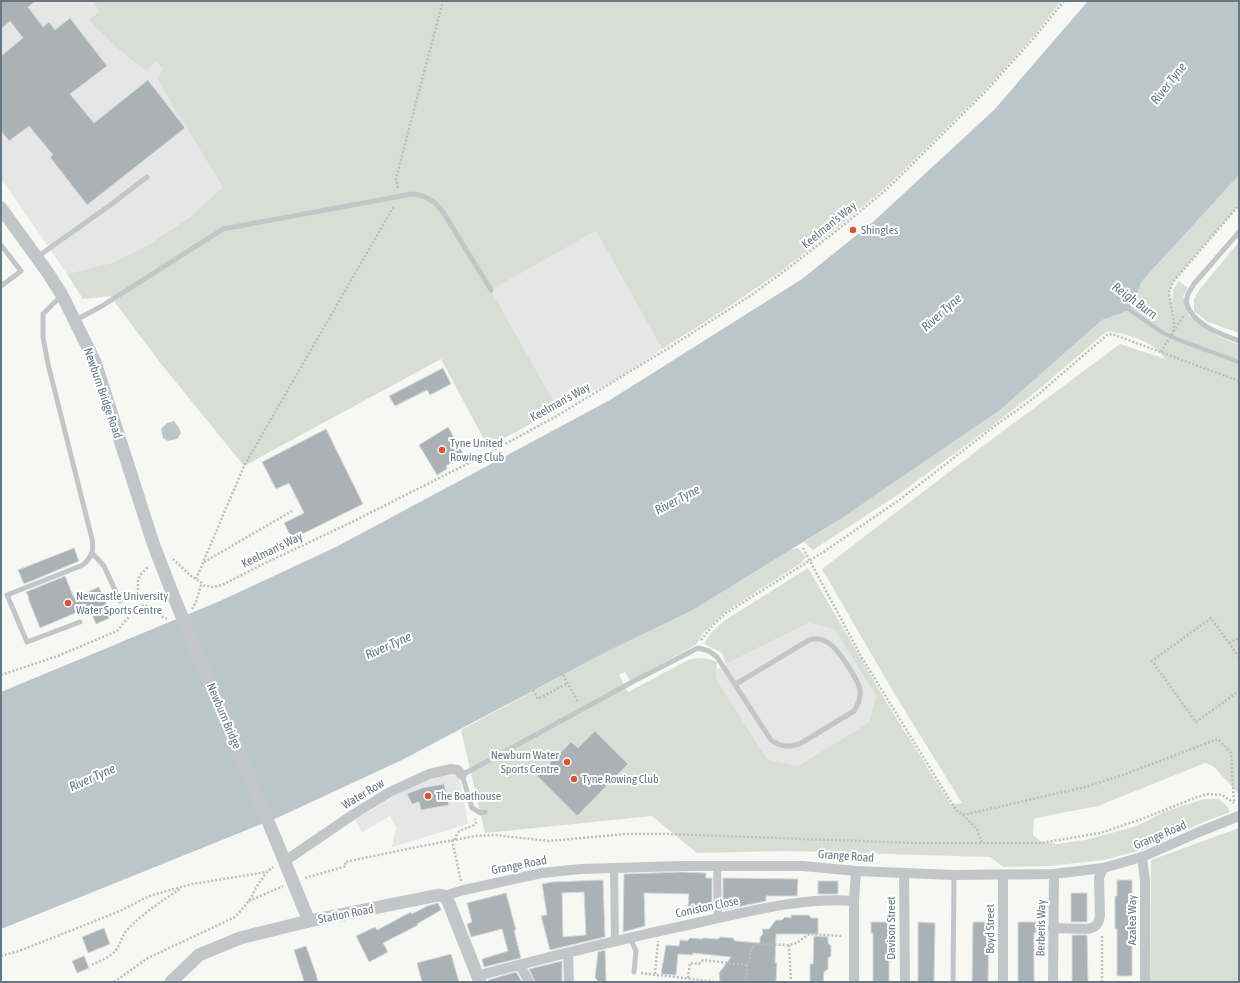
<svg xmlns="http://www.w3.org/2000/svg" width="1240" height="983" font-family="'Asap Condensed',sans-serif">
<rect width="100%" height="100%" fill="#f7f7f4"/>
<g fill="#e5e6e5">
<path d="M 1,1 L 93,1 L 99,12 L 90,20 L 117,48 L 146,70 L 156,61 L 163,69 L 157,79 L 224,187 L 190,217 L 143,248 L 111,263 L 67,274 L 12,194 L 1,180 Z"/>
<path d="M 596,231 L 662,349 L 620,377 L 558,409 L 491,290 Z"/>
<path d="M 808,623 L 834,629 L 876,696 L 869,722 L 798,766 L 767,759 L 717,680 L 716,674 L 717,669 Z"/>
<path d="M 450,775 L 459,776 L 468,824 L 392,847 L 396,828 L 390,816 L 362,832 L 355,820 L 409,787 L 429,778 Z"/>
</g>
<g fill="#d8ded5">
<path d="M 93,1 L 1061,1 L 1032,38 L 986,89 L 886,187 L 839,226 L 777,274 L 722,311 L 662,349 L 596,231 L 491,290 L 558,409 L 488,447 L 441,359 L 244,466 L 162,365 L 110,296 L 83,299 L 67,274 L 111,263 L 143,248 L 190,217 L 223,187 L 157,79 L 163,69 L 156,61 L 146,71 L 117,48 L 89,20 L 99,12 Z"/>
<path d="M 1239,175 L 1239,205 L 1173,282 L 1169,293 L 1172,304 L 1173,290 L 1179,281 L 1188,288 L 1183,296 L 1189,316 L 1216,335 L 1239,345 L 1239,794 L 1213,766 L 1205,763 L 1098,806 L 1051,815 L 1034,819 L 1033,835 L 1040,841 L 1057,844 L 1085,840 L 1137,826 L 1164,812 L 1204,799 L 1219,799 L 1227,806 L 1230,812 L 1199,824 L 1142,850 L 1103,860 L 1050,866 L 1003,867 L 990,857 L 787,851 L 697,853 L 652,816 L 485,833 L 461,730 L 606,652 L 693,610 L 792,549 L 798,548 L 806,557 L 801,563 L 725,612 L 703,633 L 696,645 L 630,681 L 625,672 L 619,675 L 628,692 L 688,660 C 699,657 706,657 717,662 L 716,674 L 717,680 L 767,759 L 798,766 L 869,722 L 876,696 L 834,629 L 808,623 L 726,664 L 722,653 L 704,644 L 710,634 L 724,621 L 808,568 L 885,700 L 951,805 L 962,803 L 894,693 L 822,569 L 991,440 L 1120,344 L 1165,359 C 1162,355 1158,350 1154,347 C 1141,338 1123,333 1107,331 L 1037,391 L 988,429 L 899,494 L 813,550 L 804,542 L 842,518 L 1000,410 L 1102,320 L 1130,310 L 1142,281 Z"/>
<path d="M 1239,242 L 1239,333 L 1208,322 L 1194,311 L 1194,299 L 1200,289 Z"/>
<path d="M 1239,828 L 1239,982 L 1150,982 L 1151,860 Z"/>
</g>
<g fill="#bac6ca">
<path d="M 1088,1 L 1239,1 L 1239,175 L 1142,281 L 1130,310 L 1102,320 L 1000,410 L 842,518 L 693,610 L 606,652 L 404,759 L 279,817 L 1,929 L 1,692 L 220,601 L 338,546 L 610,400 L 802,279 L 873,222 L 995,109 Z"/>
<path d="M 174,421 L 179,428 L 181,433 L 177,439 L 168,441 L 163,438 L 161,429 L 167,423 Z"/>
</g>
<g fill="none" stroke-linecap="round" stroke-linejoin="round">
<path stroke="#bac6ca" stroke-width="4" d="M 1127,308 L 1163,333 L 1179,340 L 1239,362"/>
</g>
<g fill="#aab2b6" stroke="#d8d8d6" fill-rule="evenodd">
<path d="M 1,1 L 36,1 L 28,7 L 43,27 L 49,22 L 55,30 L 70,18 L 107,66 L 70,94 L 94,123 L 148,80 L 185,128 L 87,205 L 50,157 L 53,155 L 29,126 L 9,141 L 1,131 L 1,56 L 23,38 L 10,21 L 1,29 Z"/>
<path d="M 443,368 L 451,384 L 430,395 L 427,390 L 395,406 L 389,396 Z"/>
<path d="M 448,427 L 464,455 L 446,466 L 447,469 L 437,475 L 419,445 Z"/>
<path d="M 326,429 L 363,504 L 292,539 L 284,523 L 304,513 L 289,483 L 276,489 L 262,462 Z"/>
<path d="M 74,548 L 79,561 L 24,584 L 18,570 Z"/>
<path d="M 65,576 L 74,598 L 99,587 L 112,617 L 96,624 L 89,607 L 40,628 L 28,598 L 29,597 L 26,592 Z"/>
<path d="M 595,731 L 628,764 L 577,816 L 537,776 L 571,742 L 578,748 Z"/>
<path d="M 444,784 L 449,805 L 421,810 L 419,802 L 412,804 L 407,794 L 422,788 Z"/>
<path d="M 682,872 L 706,873 L 706,878 L 712,878 L 712,908 L 688,907 L 689,894 L 644,893 L 645,926 L 623,932 L 624,874 Z"/>
<path d="M 723,878 L 798,879 L 797,896 L 766,896 L 766,901 L 723,910 Z"/>
<path d="M 603,880 L 605,937 L 550,950 L 541,916 L 547,915 L 542,884 L 552,882 ZM 584,892 L 586,935 L 563,937 L 562,893 Z"/>
<path d="M 1117,880 L 1132,880 L 1132,976 L 1117,976 L 1117,929 L 1115,929 L 1115,896 L 1117,896 Z"/>
<rect x="818" y="881" width="20" height="13"/>
<path d="M 506,893 L 516,930 L 514,930 L 521,958 L 484,967 L 482,959 L 508,951 L 502,929 L 471,937 L 467,924 L 472,922 L 467,903 Z"/>
<rect x="1071" y="893" width="16" height="29"/>
<path d="M 438,903 L 441,910 L 417,924 L 418,925 L 383,943 L 388,952 L 369,962 L 356,936 L 375,927 L 377,930 L 411,912 L 412,914 L 427,906 Z"/>
<path d="M 791,915 L 809,915 L 811,918 L 818,918 L 818,934 L 776,934 L 775,963 L 777,963 L 776,982 L 720,982 L 719,973 L 731,957 L 693,953 L 692,955 L 678,954 L 676,975 L 661,974 L 666,945 L 679,946 L 680,940 L 687,941 L 690,938 L 702,939 L 704,938 L 718,939 L 721,937 L 733,938 L 735,941 L 760,943 L 760,937 L 763,934 L 762,929 L 769,929 L 776,920 L 782,920 L 785,917 L 791,918 Z"/>
<path d="M 871,922 L 889,922 L 889,982 L 873,982 L 873,933 L 871,933 Z"/>
<path d="M 918,922 L 935,923 L 934,982 L 918,982 Z"/>
<path d="M 973,922 L 989,922 L 988,982 L 972,982 Z"/>
<path d="M 1018,922 L 1036,922 L 1036,933 L 1034,933 L 1034,982 L 1018,982 Z"/>
<path d="M 104,928 L 110,944 L 88,953 L 82,937 Z"/>
<path d="M 1072,935 L 1087,935 L 1088,982 L 1072,982 Z"/>
<path d="M 814,936 L 828,937 L 828,943 L 831,946 L 831,956 L 828,958 L 828,969 L 824,972 L 823,982 L 810,982 L 810,964 L 813,964 Z"/>
<path d="M 306,946 L 316,974 L 318,982 L 304,982 L 303,978 L 294,950 Z"/>
<path d="M 605,950 L 606,982 L 599,982 L 595,978 L 598,952 Z"/>
<path d="M 451,954 L 459,982 L 422,982 L 417,963 Z"/>
<path d="M 84,956 L 89,968 L 77,973 L 72,961 Z"/>
<path d="M 562,961 L 562,982 L 535,982 L 529,969 Z"/>
<path d="M 516,972 L 522,982 L 489,982 L 488,980 Z"/>
</g>
<g fill="none" stroke-linecap="round" stroke-linejoin="round">
<g stroke="#bcbec0" stroke-width="2.5" stroke-dasharray="2 2" stroke-linecap="butt">
<path d="M 398,188 L 396,178 L 443,1"/>
<path d="M 1173,332 L 1174,322 L 1169,293 L 1173,282 L 1239,205"/>
<path d="M 1161,352 L 1184,315"/>
<path d="M 803,548 L 862,658 L 956,810 L 963,815 L 1085,787 L 1123,775 L 1218,739 L 1231,753 L 1234,803"/>
<path d="M 173,559 L 191,576 L 201,582 L 201,585"/>
<path d="M 204,562 L 292,511"/>
<path d="M 196,579 L 244,466 L 394,206"/>
<path d="M 138,606 L 138,580 L 140,575 L 149,566"/>
<path d="M 192,609 L 196,602 L 201,585 L 213,587 L 222,585 L 232,580 L 257,567 L 350,523 L 481,457 L 555,417 L 667,349 L 750,296 L 779,275 L 840,228 L 887,189 L 987,90 L 1033,39 L 1064,1"/>
<path d="M 701,640 L 713,625 L 726,613 L 825,551 L 902,498 L 996,425 L 1034,398 L 1107,335 L 1112,334 L 1239,381"/>
<path d="M 1229,643 L 1239,638"/>
<path d="M 1239,657 L 1211,618 L 1152,661 L 1196,722 L 1239,691"/>
<path d="M 1,675 L 55,657 L 117,631 L 138,606 C 158,603 156,618 169,619"/>
<path d="M 563,675 L 578,702"/>
<path d="M 533,690 L 538,699 L 568,683"/>
<path d="M 963,815 L 977,829 L 982,843"/>
<path d="M 452,840 L 461,881"/>
<path d="M 455,840 C 457,828 465,830 474,825 L 476,823 L 475,819"/>
<path d="M 305,878 L 346,866 L 345,862 L 422,846 L 475,836 L 495,835 L 549,841 L 625,834 L 667,834 L 915,843 L 1041,843 L 1100,833 L 1142,819 L 1197,797 L 1208,794 L 1222,795 L 1234,803"/>
<path d="M 249,901 L 283,886"/>
<path d="M 789,945 L 791,982"/>
<path d="M 1,956 L 19,951 L 75,929 L 122,910 L 145,898 L 156,894 L 192,884 L 267,872"/>
<path d="M 92,965 C 99,961 111,957 116,950 C 121,944 121,936 128,929 C 143,913 162,901 180,889"/>
<path d="M 641,973 L 716,982"/>
<path d="M 655,974 L 658,941"/>
<path d="M 688,978 L 690,963 L 699,964 L 703,960 L 747,965"/>
<path d="M 114,982 L 148,958 L 235,917 L 249,901 L 257,886 L 267,872 L 273,867"/>
<path d="M 744,982 L 746,979 L 747,965 L 750,958 L 751,949 L 756,944 L 789,945 L 797,943 L 809,934 L 843,936"/>
<path d="M 1102,982 L 1102,935"/>
</g>
<g stroke="#c2c6c9" stroke-width="5">
<path d="M 1239,232 L 1194,284 L 1188,294 L 1186,302 C 1193,325 1218,333 1239,341"/>
<path d="M 1,245 L 21,271 L 1,286"/>
<path d="M 37,257 L 109,206 L 147,177"/>
<path d="M 61,296 L 43,314 L 43,337 L 48,364 L 92,539 C 94,550 92,557 83,565 L 7,595 L 27,642 L 80,622"/>
<path d="M 76,320 L 102,306 L 223,229 L 412,194 C 426,195 435,201 443,212 L 491,290"/>
<path d="M 92,553 L 104,566 L 120,601"/>
<path d="M 485,812 L 481,813 L 472,808 L 462,775 L 634,681 L 698,648 L 709,651 L 717,657 L 771,740 C 782,748 792,748 803,742 L 854,711 C 858,705 861,698 860,690 C 858,679 837,647 827,642 C 821,638 815,638 809,640 L 736,684"/>
<path d="M 630,938 L 636,951 L 634,972"/>
<path d="M 953,982 L 954,875"/>
</g>
<g stroke="#c2c6c9" stroke-width="8">
<path d="M 717,866 L 718,918"/>
<path d="M 614,868 L 615,942"/>
</g>
<g stroke="#c2c6c9" stroke-width="10">
<path d="M 1142,857 L 1145,881 L 1145,982"/>
<path d="M 285,861 L 354,814 L 390,792 L 429,774 L 451,769 L 458,770 L 462,775"/>
<path d="M 904,873 L 905,982"/>
<path d="M 444,896 L 464,890 L 542,873 L 581,869 L 682,866 L 803,866 L 856,871 L 954,875 L 1054,874 L 1103,868 L 1142,857 L 1199,832 L 1239,816"/>
<path d="M 1053,928 L 1088,929 C 1096,927 1099,924 1100,915 L 1099,878 L 1103,868"/>
<path d="M 568,953 L 569,982"/>
<path d="M 520,965 L 529,982"/>
<path d="M 477,976 C 551,956 626,938 701,922 C 750,911 804,897 854,901"/>
<path d="M 854,982 L 854,901 L 856,871"/>
<path d="M 1003,982 L 1003,875"/>
<path d="M 1053,982 L 1054,874"/>
</g>
<g stroke="#c2c6c9" stroke-width="13">
<path d="M 1,208 L 48,273 L 62,295 L 95,362 L 153,543 L 173,595"/>
<path d="M 275,838 L 309,921"/>
<path d="M 171,982 L 199,955 L 240,938 L 309,921 L 439,895 L 444,896 L 448,901 L 480,982"/>
</g>
<path stroke="#c2c6c9" stroke-width="13" d="M 173,595 L 275,838"/>
</g>
<g fill="#df542c" stroke="#fff" stroke-width="1.5">
<circle cx="853" cy="230" r="4"/>
<circle cx="442" cy="450" r="4"/>
<circle cx="68" cy="603" r="4"/>
<circle cx="567" cy="762" r="4"/>
<circle cx="574" cy="779" r="4"/>
<circle cx="428" cy="796" r="4"/>
</g>
<g text-anchor="middle" stroke-width="4" stroke-linejoin="round" paint-order="stroke">
<g font-size="12" fill="#677784" stroke="#fff">
<text transform="translate(829 225) rotate(-39)" y="4">Keelman's Way</text>
<text transform="translate(103 393) rotate(71)" y="4">Newburn Bridge Road</text>
<text transform="translate(560 402) rotate(-29)" y="4">Keelman's Way</text>
<text transform="translate(272 550) rotate(-26)" y="4">Keelman's Way</text>
<text transform="translate(224 716) rotate(67)" y="4">Newburn Bridge</text>
<text transform="translate(363 794) rotate(-31)" y="4">Water Row</text>
<text transform="translate(1160 835) rotate(-23)" y="4">Grange Road</text>
<text transform="translate(846 856) rotate(4)" y="4">Grange Road</text>
<text transform="translate(519 865) rotate(-11)" y="4">Grange Road</text>
<text transform="translate(707 907) rotate(-12)" y="4">Coniston Close</text>
<text transform="translate(346 914) rotate(-11)" y="4">Station Road</text>
<text transform="translate(1132 920) rotate(-90)" y="4">Azalea Way</text>
<text transform="translate(891 928) rotate(-90)" y="4">Davison Street</text>
<text transform="translate(1041 928) rotate(-89)" y="4">Berberis Way</text>
<text transform="translate(990 929) rotate(-90)" y="4">Boyd Street</text>
</g>
<g font-size="12" fill="#677784" stroke="#fff" text-anchor="start">
<text x="861" y="234">Shingles</text>
<text x="450" y="447">Tyne United<tspan x="450" dy="14">Rowing Club</tspan></text>
<text x="76" y="600">Newcastle University<tspan x="76" dy="14">Water Sports Centre</tspan></text>
<text x="559" y="759" text-anchor="end">Newburn Water<tspan x="559" dy="14">Sports Centre</tspan></text>
<text x="582" y="783">Tyne Rowing Club</text>
<text x="436" y="800">The Boathouse</text>
</g>
<g font-size="13" font-style="italic" fill="#637880" stroke="#fff">
<text transform="translate(1168 83) rotate(-52)" y="5">River Tyne</text>
<text transform="translate(1135 300) rotate(36)" y="5">Reigh Burn</text>
<text transform="translate(941 312) rotate(-42)" y="5">River Tyne</text>
<text transform="translate(677 499) rotate(-28)" y="5">River Tyne</text>
<text transform="translate(388 645) rotate(-24)" y="5">River Tyne</text>
<text transform="translate(92 777) rotate(-24)" y="5">River Tyne</text>
</g>
</g>
<rect width="1240" height="983" fill="none" stroke="#677784" stroke-width="4"/>
</svg>
